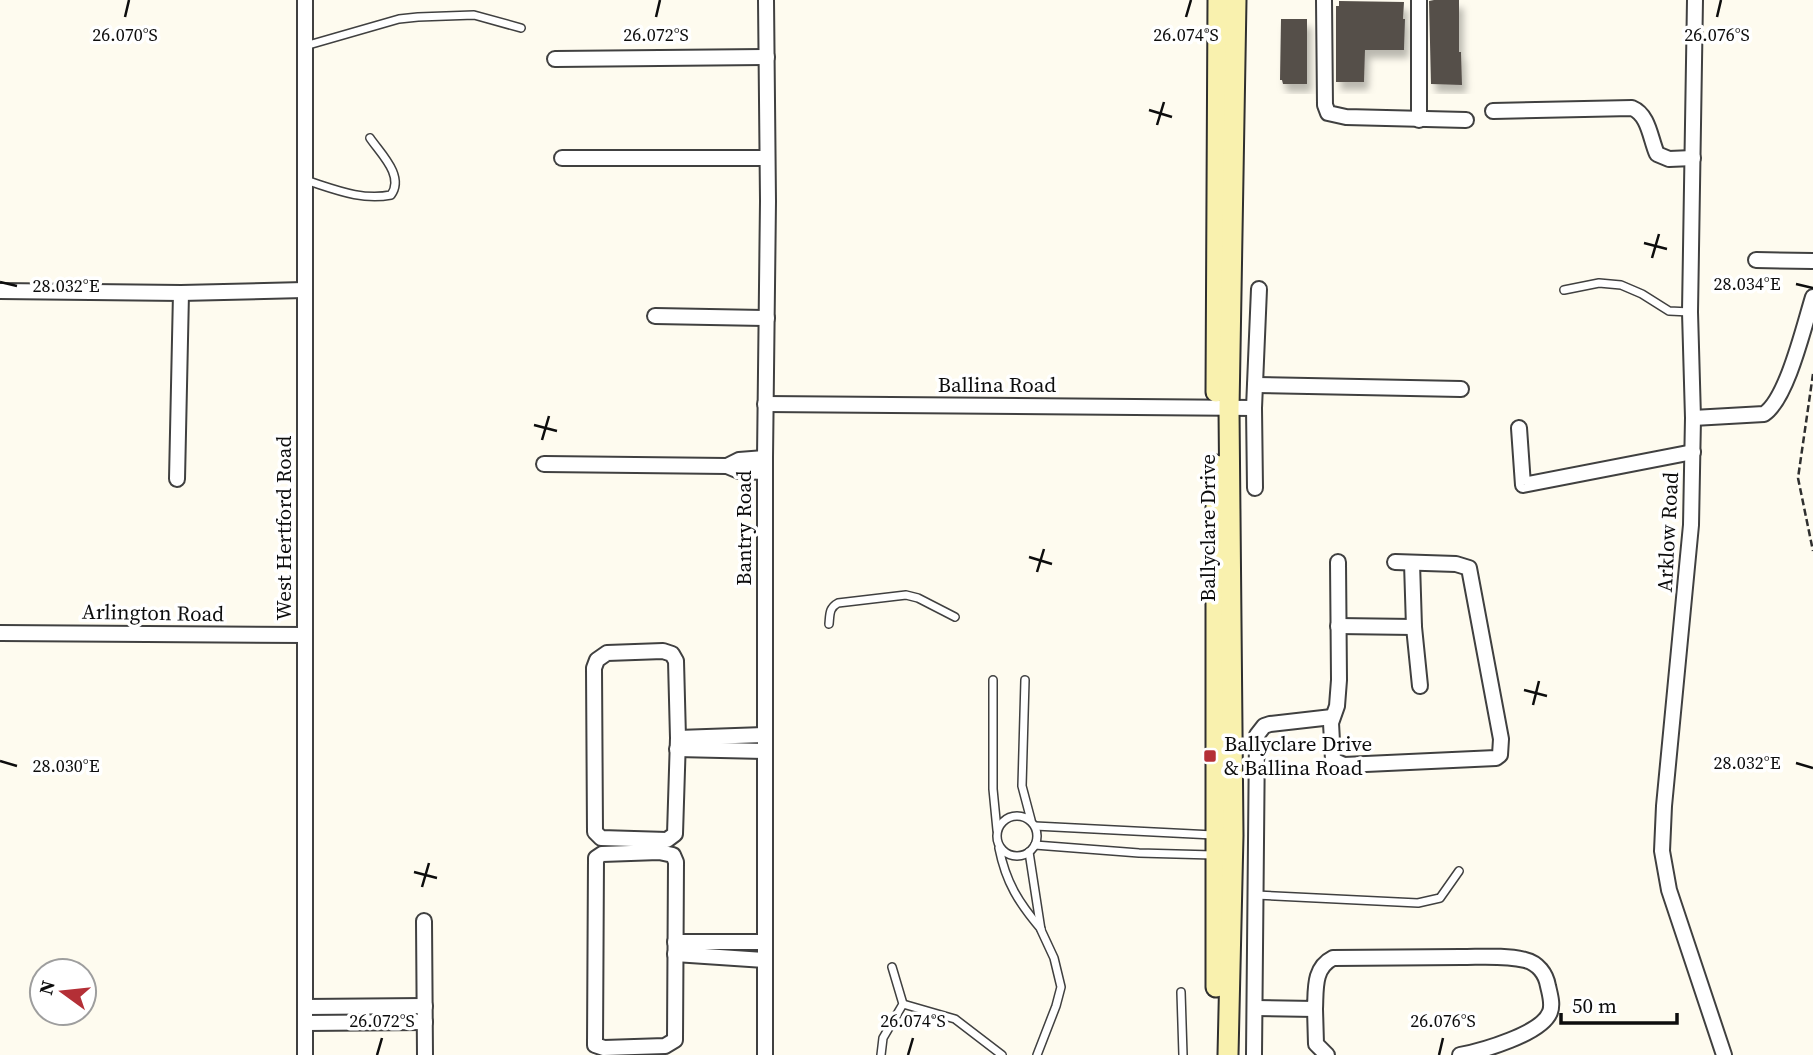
<svg xmlns="http://www.w3.org/2000/svg" width="1813" height="1055" font-family="'Source Serif 4',serif">
<defs>
<filter id="shadow"><feDropShadow dx="4.5" dy="8" stdDeviation="3.5" flood-color="#0004"/></filter>
</defs>
<rect width="100%" height="100%" fill="#fefbef"/>
<g fill="#554f4a" filter="url(#shadow)">
<path d="M 1434,0 L 1459,0 L 1459,52 L 1461,52 L 1462,85 L 1431,84 L 1429,1 Z"/>
<path d="M 1339,1 L 1404,2 L 1403,19 L 1405,19 L 1404,50 L 1365,50 L 1364,82 L 1336,82 L 1336,6 L 1339,6 Z"/>
<path d="M 1281,19 L 1307,19 L 1307,84 L 1283,84 L 1282,80 L 1280,80 Z"/>
</g>
<g fill="none" stroke-linecap="round" stroke-linejoin="round">
<g stroke="#404040" stroke-width="10">
<g id="lane">
<path d="M 305,46 L 399,19 L 418,17 L 474,15 L 521,28"/>
<path d="M 305,180 C 334,189 361,201 391,195 C 405,176 380,153 370,138"/>
<path d="M 1564,290 L 1599,283 L 1621,285 L 1642,294 L 1669,311 L 1690,312"/>
<path d="M 829,624 C 830,614 829,608 838,603 L 906,595 L 918,598 L 955,617"/>
<path d="M 993,680 L 993,789 L 997,830"/>
<path d="M 1025,680 L 1022,786 L 1031,820"/>
<circle cx="1017" cy="836" r="20"/>
<path d="M 1035,826 L 1213,835"/>
<path d="M 1035,845 L 1139,853 L 1213,855"/>
<path d="M 999,848 C 1006,883 1019,903 1041,929"/>
<path d="M 1029,852 L 1041,930 L 1054,958 L 1061,987 L 1056,1006 L 1037,1055"/>
<path d="M 1256,895 L 1418,903 L 1440,898 L 1459,871"/>
<path d="M 1181,992 L 1183,1055"/>
<path d="M 903,1004 L 955,1019 L 1002,1055"/>
<path d="M 881,1055 L 883,1038 L 903,1004 L 892,967"/>
</g>
</g>
<g stroke="#404040" stroke-width="18">
<g id="street">
<path d="M 305,0 L 305,1055"/>
<path d="M 1324,0 L 1325,105 L 1328,113 L 1346,117 L 1466,120"/>
<path d="M 1419,0 L 1419,120"/>
<path d="M 1695,0 L 1690,312 L 1693,418 L 1691,525 L 1664,806 L 1662,851 L 1669,890 L 1724,1055"/>
<path d="M 555,59 L 767,57"/>
<path d="M 1493,111 L 1632,108 C 1649,115 1650,138 1657,154 L 1669,159 L 1693,158"/>
<path d="M 562,158 L 767,158"/>
<path d="M 1756,260 L 1813,261"/>
<path d="M 0,291 L 181,293 L 304,290"/>
<path d="M 655,316 L 767,318"/>
<path d="M 1255,385 L 1461,389"/>
<path d="M 765,404 L 1254,408"/>
<path d="M 1693,418 L 1764,414 C 1787,399 1804,326 1813,297"/>
<path d="M 1519,428 L 1523,485 L 1693,452"/>
<path d="M 544,464 L 727,466 L 739,471 L 765,472"/>
<path d="M 727,466 L 739,460 L 765,458"/>
<path d="M 177,479 L 181,293"/>
<path d="M 1255,488 L 1254,408 L 1259,289"/>
<path d="M 1338,562 L 1339,680 L 1337,706 L 1331,723 L 1333,760 L 1344,765 L 1496,758 L 1500,755 L 1501,739 L 1469,568 L 1456,564 L 1395,562"/>
<path d="M 1338,626 L 1414,627 L 1412,563"/>
<path d="M 1414,627 L 1420,686"/>
<path d="M 0,633 L 305,635"/>
<path d="M 663,651 L 672,654 L 676,661 L 678,738 L 675,834 L 667,840 L 601,838 L 595,832 L 594,668 L 597,660 L 607,653 Z"/>
<path d="M 678,738 L 764,735"/>
<path d="M 677,749 L 765,751"/>
<path d="M 659,852 L 673,855 L 676,862 L 675,1040 L 665,1046 L 604,1048 L 595,1045 L 596,858 L 602,854 Z"/>
<path d="M 424,921 L 425,1055"/>
<path d="M 675,942 L 765,942"/>
<path d="M 675,954 L 765,960"/>
<path d="M 305,1007 L 425,1006"/>
<path d="M 1255,1008 L 1315,1009 C 1316,990 1313,968 1333,958 C 1375,958 1418,957 1461,957 C 1482,957 1505,955 1525,960 C 1538,963 1546,974 1548,986 C 1550,995 1553,1004 1550,1012 C 1542,1034 1481,1051 1460,1055"/>
<path d="M 1315,1009 L 1316,1044 L 1327,1055"/>
<path d="M 306,1023 L 425,1022"/>
<path d="M 765,1055 L 765,458 L 768,201 L 766,0"/>
<path d="M 1254,1055 L 1257,735 L 1264,726 L 1270,724 L 1332,717"/>
</g>
</g>
<g stroke="#2f2f2f" stroke-width="23">
<g id="secondary">
<path d="M 1216,392 L 1218,0"/>
<path d="M 1216,987 L 1216,465"/>
<path d="M 1228,1055 L 1233,835 L 1229,409 L 1236,0"/>
</g>
</g>
<path stroke="#2f2f2f" stroke-width="2.5" stroke-dasharray="7 3.5" stroke-linecap="butt" d="M 1813,374 L 1798,478 L 1813,551"/>
<use href="#lane" stroke="#fff" stroke-width="7"/>
<use href="#street" stroke="#fff" stroke-width="14"/>
<use href="#secondary" stroke="#f9f1ae" stroke-width="19"/>
</g>
<path fill="none" stroke="#0d0d0d" stroke-width="2.5" d="M 125,17 L 129,0M 656,17 L 660,0M 1186,17 L 1191,0M 1717,17 L 1721,0M 1149,110 L 1172,117M 1157,125 L 1164,102M 1644,243 L 1667,249M 1652,258 L 1659,234M 0,282 L 17,286M 1796,284 L 1813,288M 534,425 L 557,431M 542,440 L 549,416M 1029,557 L 1052,564M 1037,572 L 1044,549M 1524,690 L 1547,696M 1533,705 L 1539,681M 0,761 L 17,766M 1796,763 L 1813,768M 414,872 L 437,878M 422,887 L 429,863M 377,1055 L 382,1038M 908,1055 L 913,1038M 1439,1055 L 1443,1038"/>
<rect fill="#b42f36" stroke="#fff" stroke-width="2.5" x="1203" y="749" width="14" height="14" rx="3.5"/>
<g text-anchor="middle" stroke-width="7" stroke-linejoin="round" paint-order="stroke">
<g font-size="21" fill="#0d0d0d" stroke="#fff">
<text x="997" y="392">Ballina Road</text>
<text transform="translate(284 528) rotate(-90)" y="7">West Hertford Road</text>
<text transform="translate(744 528) rotate(-90)" y="7">Bantry Road</text>
<text transform="translate(1208 528) rotate(-90)" y="7">Ballyclare Drive</text>
<text transform="translate(1668 532) rotate(-87)" y="7">Arklow Road</text>
<text transform="translate(153 613) rotate(1)" y="7">Arlington Road</text>
</g>
<g font-size="21" fill="#0d0d0d" stroke="#fff" text-anchor="start">
<text x="1224" y="751">Ballyclare Drive<tspan x="1224" dy="24">&amp; Ballina Road</tspan></text>
</g>
</g>
<g font-size="18" text-anchor="middle" fill="#0d0d0d" stroke="#fff" stroke-width="7" stroke-linejoin="round" paint-order="stroke">
<text x="125" y="41">26.070°S</text>
<text x="656" y="41">26.072°S</text>
<text x="1186" y="41">26.074°S</text>
<text x="1717" y="41">26.076°S</text>
<text x="1747" y="290">28.034°E</text>
<text x="66" y="292">28.032°E</text>
<text x="1747" y="769">28.032°E</text>
<text x="66" y="772">28.030°E</text>
<text x="382" y="1027">26.072°S</text>
<text x="913" y="1027">26.074°S</text>
<text x="1443" y="1027">26.076°S</text>
</g>
<g transform="translate(63 992) rotate(285)"><circle r="33" fill="#ffffff" stroke="#9e9e9e" stroke-width="2"/>
<path d="M0-5L12 26L0 18L-12 26Z" fill="#b42f36"/>
<text y="-10" font-size="19" font-weight="bold" text-anchor="middle" fill="#0d0d0d">N</text>
</g>
<path d="M1561 1013v10h116v-10" fill="none" stroke="#0d0d0d" stroke-width="3.5"/>
<text x="1572" y="1013" font-size="21" fill="#0d0d0d" stroke="#ffffff" stroke-width="5" paint-order="stroke">50 m</text>
</svg>
